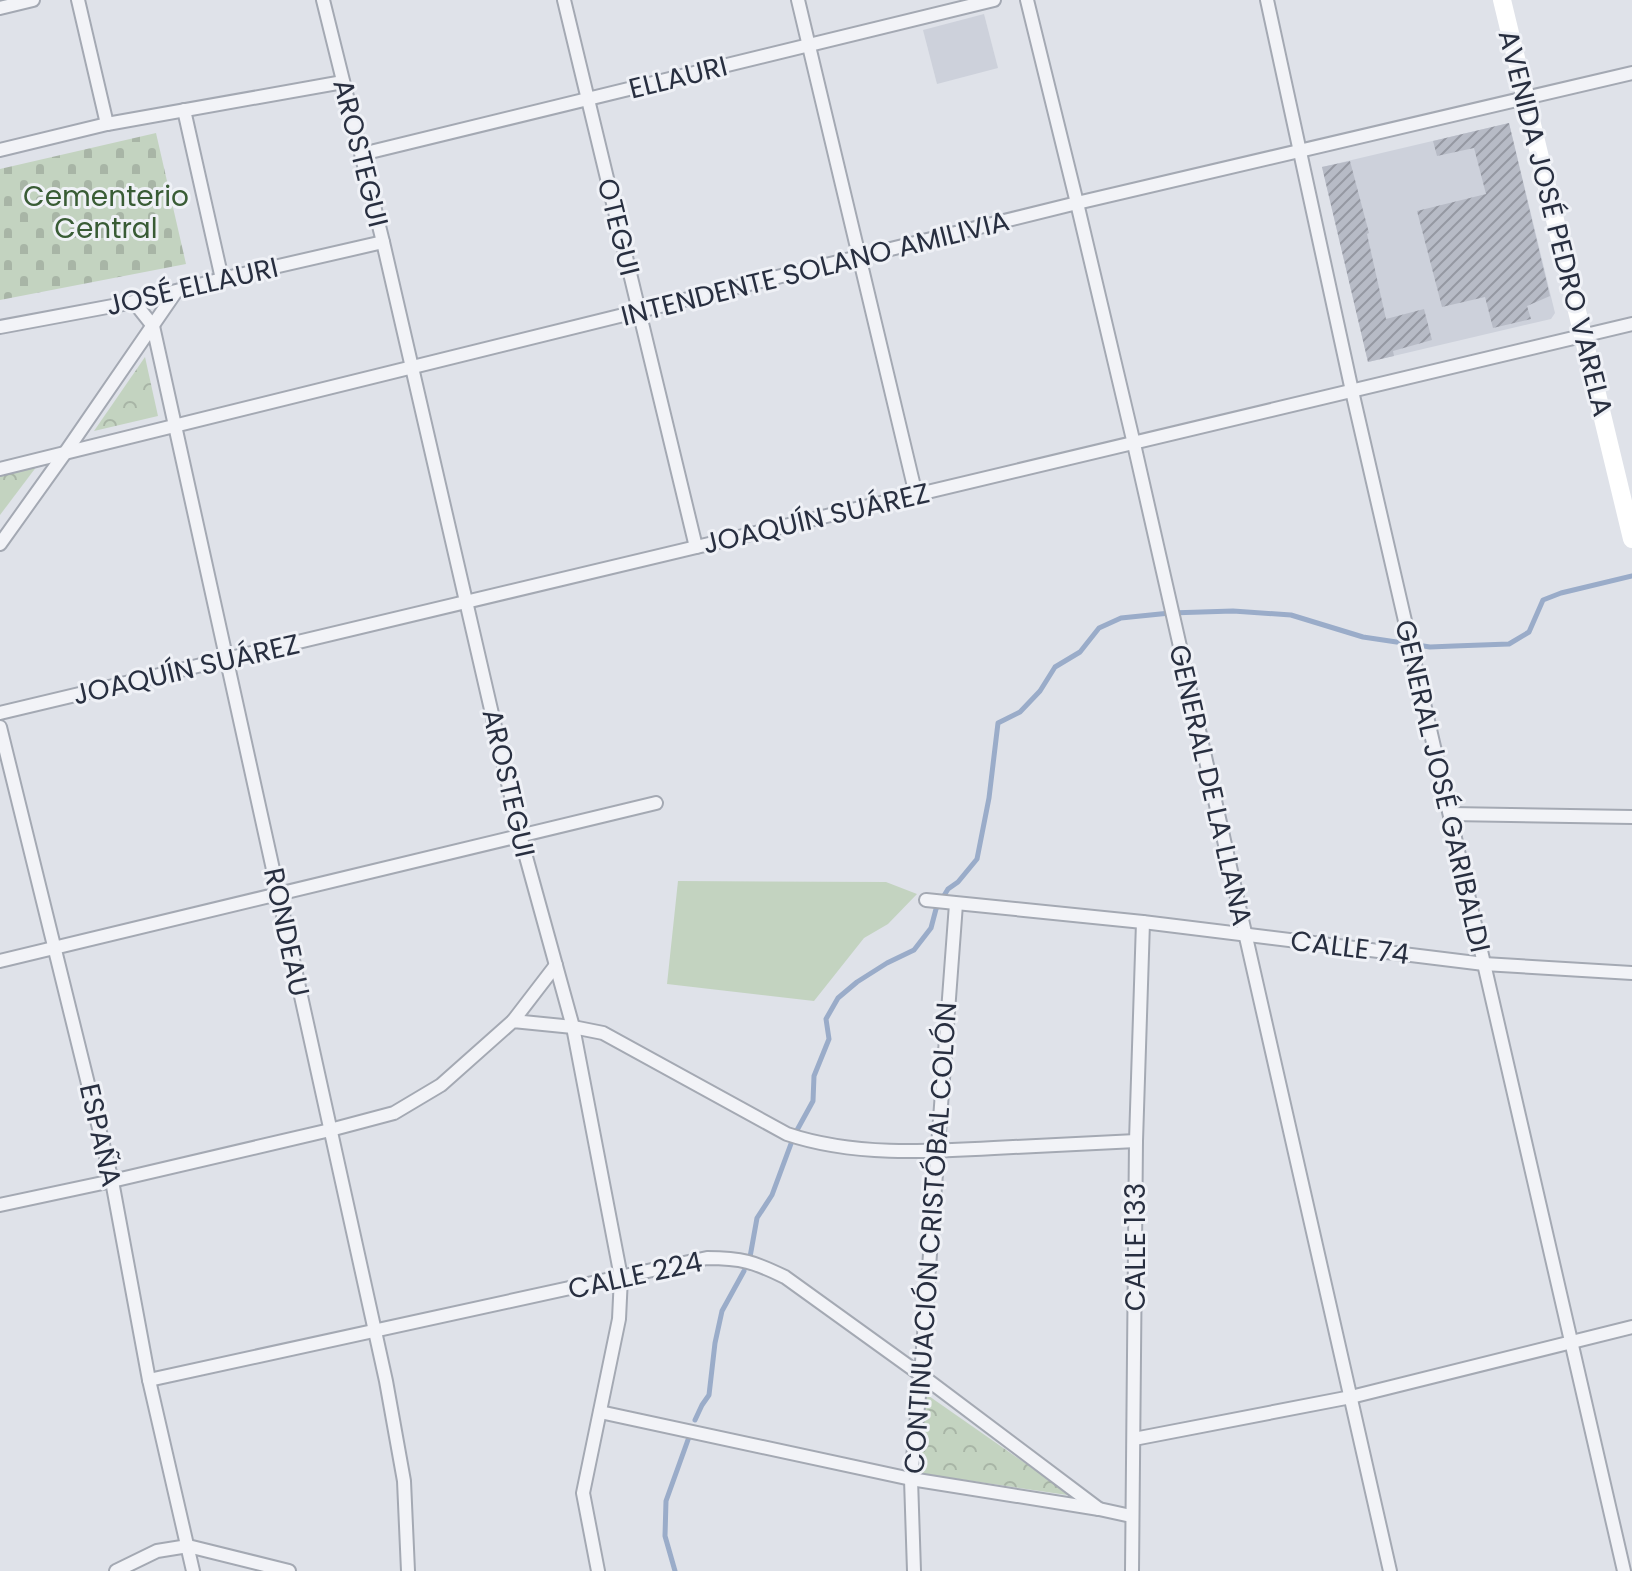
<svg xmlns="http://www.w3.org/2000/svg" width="1632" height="1571" font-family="Poppins,sans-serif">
<defs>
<pattern id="cemetery-stones" width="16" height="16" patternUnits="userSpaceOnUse" patternTransform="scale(2)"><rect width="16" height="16" fill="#c3d3c0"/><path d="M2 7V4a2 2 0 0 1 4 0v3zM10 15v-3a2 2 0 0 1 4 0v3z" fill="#a8b5a6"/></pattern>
<pattern id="park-crowns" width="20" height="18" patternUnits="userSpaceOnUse" patternTransform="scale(2)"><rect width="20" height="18" fill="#c3d3c0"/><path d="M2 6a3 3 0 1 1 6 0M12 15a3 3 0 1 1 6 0" fill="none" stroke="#a8b5a6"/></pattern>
<pattern id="building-hatch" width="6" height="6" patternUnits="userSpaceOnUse" patternTransform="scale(2)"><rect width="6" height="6" fill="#b7bbc6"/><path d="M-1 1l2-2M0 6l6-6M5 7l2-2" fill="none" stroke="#9598a2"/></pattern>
</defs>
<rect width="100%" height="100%" fill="#dfe2e9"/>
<g fill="#cdd1db">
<path d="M 984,14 L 998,68 L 937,84 L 923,30 Z"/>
<path d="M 1509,123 L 1555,313 L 1551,319 L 1368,362 L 1322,167 Z"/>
</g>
<path fill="url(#cemetery-stones)" d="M 156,133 L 186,264 L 0,300 L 0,169 Z"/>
<g fill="url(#park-crowns)">
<path d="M 145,357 L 158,416 L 94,431 Z"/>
<path d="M 37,466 L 0,515 L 0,475 Z"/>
<path d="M 926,1394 L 1065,1491 L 1067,1495 L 918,1473 Z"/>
</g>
<path fill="#c3d3c0" d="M 678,881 L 886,882 L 917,894 L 888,924 L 864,938 L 814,1001 L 667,984 Z"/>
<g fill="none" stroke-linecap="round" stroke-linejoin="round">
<g stroke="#9aacc9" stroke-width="5">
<path d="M 796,1132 L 813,1101 L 814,1076 L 829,1039 L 826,1019 L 838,998 L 857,982 L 887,963 L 914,950 L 931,928 L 936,909 L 948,889 L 958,882 L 977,859 L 989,798 L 998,723 L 1020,712 L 1040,691 L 1055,667 L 1080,652 L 1099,628 L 1121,618 L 1170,613 L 1233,611 L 1291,615 L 1363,637 L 1430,647 L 1454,646 L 1509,644 L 1529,632 L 1543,600 L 1561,593 L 1632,576"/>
<path d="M 750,1257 L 757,1218 L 772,1195 L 792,1141"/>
<path d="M 695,1420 L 702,1405 L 709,1395 L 715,1343 L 722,1311 L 744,1271"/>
<path d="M 675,1571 L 665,1536 L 666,1501 L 689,1437"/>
</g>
</g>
<g fill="url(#building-hatch)">
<path d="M 1509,123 L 1550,296 L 1527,306 L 1531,319 L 1493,328 L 1485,297 L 1442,307 L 1417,211 L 1486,194 L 1474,148 L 1437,156 L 1433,141 Z"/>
<path d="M 1350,161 L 1369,233 L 1367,234 L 1386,319 L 1424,309 L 1432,340 L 1393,351 L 1394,356 L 1368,362 L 1322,167 Z"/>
</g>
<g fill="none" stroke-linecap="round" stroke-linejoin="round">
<g stroke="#a4a9b3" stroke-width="16">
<g id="street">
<path d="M 78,0 L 107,124"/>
<path d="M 323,0 L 383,242 L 520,835 L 573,1027 L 621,1277 L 619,1319 L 583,1493 L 598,1571"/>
<path d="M 564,0 L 696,547"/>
<path d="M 798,0 L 916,495"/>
<path d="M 1027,0 L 1077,203 L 1134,444 L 1390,1571"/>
<path d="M 1267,0 L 1352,391 L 1624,1571"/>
<path d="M 0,8 L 33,0"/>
<path d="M 184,110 L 222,279"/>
<path d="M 0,150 L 107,124 L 343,82"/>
<path d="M 362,154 L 994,0"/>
<path d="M 134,302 L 153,326 L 386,1381 L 404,1481 L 408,1571"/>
<path d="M 0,327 L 134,302 L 222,279 L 383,242"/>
<path d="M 0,469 L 1077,203 L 1632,73"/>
<path d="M 0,544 L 65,453 L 175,293"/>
<path d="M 0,713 L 1632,324"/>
<path d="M 0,727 L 112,1181 L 149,1380 L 193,1571"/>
<path d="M 1450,814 L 1632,817"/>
<path d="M 926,900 L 1143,922 L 1484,964 L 1632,973"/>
<path d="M 0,961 L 656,803"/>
<path d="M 513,1021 L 556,965"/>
<path d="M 0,1205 L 112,1181 L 330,1130 L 394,1113 L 441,1085 L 513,1021 L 573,1027 L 603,1033 L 787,1134 C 852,1156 926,1152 994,1148 C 1041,1146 1088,1143 1136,1141"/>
<path d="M 149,1380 L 707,1258 C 742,1258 754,1262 785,1277 L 921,1375 L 1099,1509"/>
<path d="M 600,1412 L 911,1479 L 1099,1509 L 1131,1516"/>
<path d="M 1134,1439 L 1351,1397 L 1632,1327"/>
<path d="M 116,1571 L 157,1551 L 188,1546 L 289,1571"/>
<path d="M 914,1571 L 911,1479 L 921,1375 L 956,904"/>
<path d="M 1132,1571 L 1136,1141 L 1143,922"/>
</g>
</g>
<use href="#street" stroke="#f2f3f7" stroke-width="12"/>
<path stroke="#fff" stroke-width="18" d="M 1502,0 L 1632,539"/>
</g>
<g text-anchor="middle" stroke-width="6" stroke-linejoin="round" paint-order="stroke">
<g font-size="28" fill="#282f40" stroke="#eff1f6">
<text transform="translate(678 77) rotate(-14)" y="10">ELLAURI</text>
<text transform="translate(361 153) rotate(76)" y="10">AROSTEGUI</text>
<text transform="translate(1556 223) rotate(76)" y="10">AVENIDA JOSÉ PEDRO VARELA</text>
<text transform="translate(619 227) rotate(76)" y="10">OTEGUI</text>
<text transform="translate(815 268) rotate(-14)" y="10">INTENDENTE SOLANO AMILIVIA</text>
<text transform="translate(192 286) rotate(-13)" y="10">JOSÉ ELLAURI</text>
<text transform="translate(816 518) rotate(-13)" y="10">JOAQUÍN SUÁREZ</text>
<text transform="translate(186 669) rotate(-13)" y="10">JOAQUÍN SUÁREZ</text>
<text transform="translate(509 783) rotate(77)" y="10">AROSTEGUI</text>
<text transform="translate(1211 785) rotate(77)" y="10">GENERAL DE LA LLANA</text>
<text transform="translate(1443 786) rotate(77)" y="10">GENERAL JOSÉ GARIBALDI</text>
<text transform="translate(287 932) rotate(78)" y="10">RONDEAU</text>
<text transform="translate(1350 947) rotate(7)" y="10">CALLE 74</text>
<text transform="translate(101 1135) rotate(77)" y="10">ESPAÑA</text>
<text transform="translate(930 1238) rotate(-86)" y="10">CONTINUACIÓN CRISTÓBAL COLÓN</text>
<text transform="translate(1135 1247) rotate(-90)" y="10">CALLE 133</text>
<text transform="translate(635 1275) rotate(-12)" y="10">CALLE 224</text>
</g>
<g font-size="28" fill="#395c35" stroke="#eff1f6">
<text x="106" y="206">Cementerio<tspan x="106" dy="32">Central</tspan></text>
</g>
</g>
</svg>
